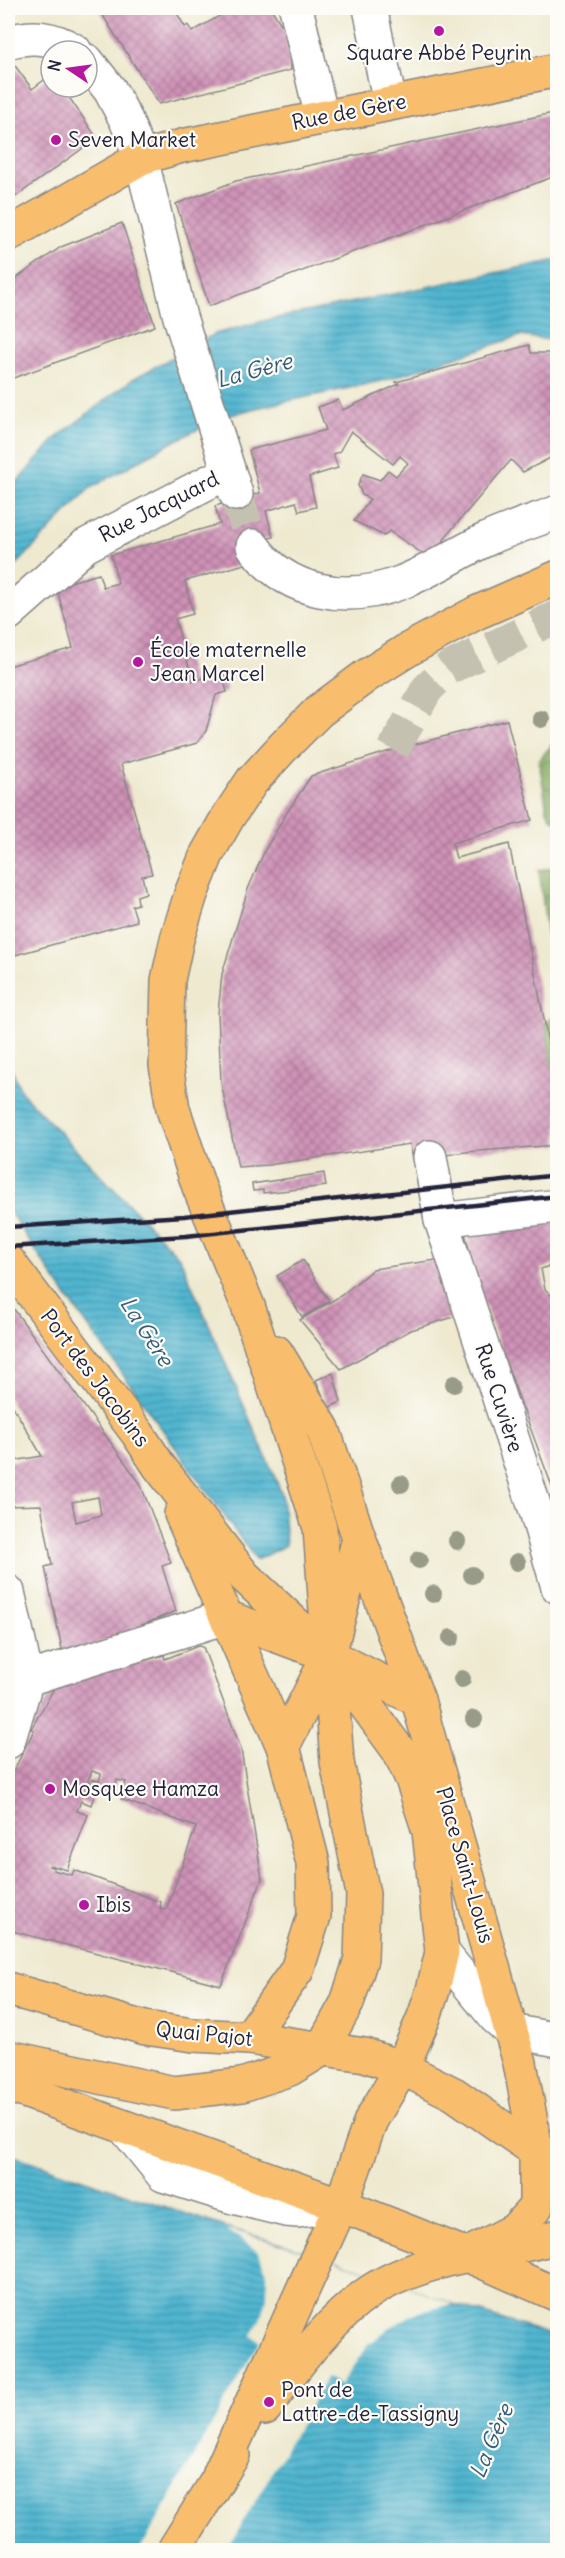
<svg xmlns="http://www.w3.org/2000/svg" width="565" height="2558" font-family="Delius,sans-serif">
<defs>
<pattern id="forest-crowns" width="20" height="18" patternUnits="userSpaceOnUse" patternTransform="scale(1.5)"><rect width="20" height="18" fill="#86ad64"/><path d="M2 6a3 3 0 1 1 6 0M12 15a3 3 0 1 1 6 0" fill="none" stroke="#6d8c54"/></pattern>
<pattern id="water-rules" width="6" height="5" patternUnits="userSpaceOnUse" patternTransform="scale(1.5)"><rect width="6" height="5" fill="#51b6d0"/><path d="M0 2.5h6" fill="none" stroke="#4394aa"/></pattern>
<pattern id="building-cross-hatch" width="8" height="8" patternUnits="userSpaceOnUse" patternTransform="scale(1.5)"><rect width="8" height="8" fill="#cf92b7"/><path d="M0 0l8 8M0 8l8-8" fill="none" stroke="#a87796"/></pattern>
</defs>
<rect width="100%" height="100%" fill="#fdfcf7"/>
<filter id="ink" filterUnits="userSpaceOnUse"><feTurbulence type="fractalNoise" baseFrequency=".0167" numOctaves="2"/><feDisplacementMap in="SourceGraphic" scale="12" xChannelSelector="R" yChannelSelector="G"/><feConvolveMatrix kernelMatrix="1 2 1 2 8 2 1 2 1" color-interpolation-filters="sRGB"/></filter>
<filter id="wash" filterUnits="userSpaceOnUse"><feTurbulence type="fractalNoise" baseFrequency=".008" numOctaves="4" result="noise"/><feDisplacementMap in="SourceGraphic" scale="24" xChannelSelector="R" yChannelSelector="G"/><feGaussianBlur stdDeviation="1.35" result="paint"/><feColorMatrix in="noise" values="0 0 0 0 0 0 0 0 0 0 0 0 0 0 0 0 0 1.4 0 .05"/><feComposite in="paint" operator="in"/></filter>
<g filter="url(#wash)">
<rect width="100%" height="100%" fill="#eee9cf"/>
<g fill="url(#forest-crowns)" stroke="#546850" stroke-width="1.5">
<path d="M 557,739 L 557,821 L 552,819 L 547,810 L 539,760 Z"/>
<path d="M 557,867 L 557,1105 L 545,1024 L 557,1014 L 539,870 Z"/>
</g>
<g fill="url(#water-rules)" stroke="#3a6c86" stroke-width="1.5">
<path d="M 557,260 L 557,341 L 520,336 L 386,380 L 256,408 L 220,418 L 165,446 L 89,489 L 8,574 L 8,492 L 56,438 L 133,379 L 215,334 L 267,320 Z"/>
<path d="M 8,1060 L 22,1093 L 180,1258 L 282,1494 L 286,1545 L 256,1560 L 55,1280 L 8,1209 Z"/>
<path d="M 8,2154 L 225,2227 L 350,2265 L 453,2304 L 557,2337 L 557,2550 L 8,2550 Z"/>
</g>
<path fill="#eee9cf" d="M 225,2228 L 350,2265 L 453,2304 L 415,2313 L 389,2328 L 368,2345 L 340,2385 L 327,2377 L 227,2550 L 140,2550 L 260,2341 L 252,2336 L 263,2313 L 267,2297 L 267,2272 L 257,2251 Z"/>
<g id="blocks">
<g fill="url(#building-cross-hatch)" fill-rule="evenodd">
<path d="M 98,8 L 174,8 L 185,27 L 188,25 L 192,32 L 233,8 L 271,8 L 285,31 L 291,70 L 159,104 Z"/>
<path d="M 13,63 L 32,89 L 51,75 L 51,87 L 62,87 L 97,138 L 8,202 L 8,68 Z"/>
<path d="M 558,112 L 558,175 L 209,306 L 176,204 L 236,181 Z"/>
<path d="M 122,223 L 155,326 L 8,380 L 8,284 L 61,247 Z"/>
<path d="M 529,345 L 531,353 L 558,353 L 558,454 L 523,472 L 511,460 L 447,535 L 432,560 L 389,531 L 384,536 L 354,521 L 370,499 L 362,495 L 358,485 L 363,474 L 380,480 L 388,470 L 396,476 L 408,463 L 400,456 L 393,464 L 351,431 L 339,452 L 333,454 L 338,468 L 309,477 L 316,507 L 299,511 L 296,502 L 266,511 L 273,537 L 241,546 L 245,564 L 185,581 L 193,614 L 175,619 L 193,681 L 222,673 L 227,692 L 216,695 L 206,731 L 197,743 L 121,764 L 152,874 L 142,876 L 146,893 L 137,896 L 138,904 L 132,906 L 137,921 L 8,957 L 8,666 L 73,648 L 56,586 L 99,574 L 103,587 L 118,583 L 111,555 L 220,524 L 215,506 L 260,493 L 249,450 L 326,430 L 318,407 L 338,400 L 343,410 L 399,384 L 396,382 Z"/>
<path d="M 507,720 L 532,820 L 452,843 L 456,858 L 509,844 L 545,1024 L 558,1105 L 558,1145 L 466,1152 L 413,1160 L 410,1144 L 268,1165 L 238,1167 L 221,1082 L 218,1013 L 222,974 L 248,889 L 265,850 L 286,814 L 311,776 L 393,750 Z"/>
<path d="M 324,1173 L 326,1186 L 263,1193 L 263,1190 L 253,1191 L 252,1184 Z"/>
<path d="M 558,1221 L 558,1263 L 541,1269 L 545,1289 L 558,1302 L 558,1387 L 553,1396 L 558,1403 L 558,1490 L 553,1489 L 479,1290 L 465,1233 Z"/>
<path d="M 303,1260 L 329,1301 L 302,1317 L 277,1276 Z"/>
<path d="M 436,1260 L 457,1316 L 411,1330 L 341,1369 L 300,1320 L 342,1295 L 373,1269 Z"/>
<path d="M 8,1301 L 140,1483 L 171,1563 L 162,1566 L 176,1611 L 68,1656 L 63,1654 L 45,1567 L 52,1565 L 41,1505 L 8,1506 L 8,1462 L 42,1456 L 8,1398 ZM 98,1497 L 101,1515 L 76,1522 L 72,1502 Z"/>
<path d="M 333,1373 L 341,1402 L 328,1408 L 316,1380 Z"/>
<path d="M 198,1646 L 203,1647 L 241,1749 L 262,1879 L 221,1985 L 8,1930 L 8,1782 L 34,1730 L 31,1729 L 56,1685 L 164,1655 L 165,1659 ZM 92,1771 L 101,1774 L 99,1781 L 92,1779 L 89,1787 L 86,1786 ZM 117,1780 L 126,1782 L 121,1799 L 196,1827 L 166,1910 L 160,1908 L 161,1902 L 74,1870 L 72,1875 L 53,1870 L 54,1868 L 49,1866 L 50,1865 L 67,1870 L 88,1815 L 77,1811 L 81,1801 L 91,1805 L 96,1790 L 112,1796 Z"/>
</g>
</g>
</g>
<g filter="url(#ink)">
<use href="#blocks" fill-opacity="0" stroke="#888685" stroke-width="1.5"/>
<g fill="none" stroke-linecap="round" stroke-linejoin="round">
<g stroke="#c5c1b1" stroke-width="33" stroke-dasharray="33 16" stroke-linecap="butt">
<path d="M 236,494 L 253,546"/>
<path d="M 393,750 L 427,689 L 449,668 L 558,616"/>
</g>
<g stroke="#888685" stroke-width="36">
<g id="minor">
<path d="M 296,8 L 322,118"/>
<path d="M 370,8 L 390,103"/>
<path d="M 8,42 C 33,35 53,37 75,51"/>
<path d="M 87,61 L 110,90 L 126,120 L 141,158 L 180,317 L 236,494"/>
<path d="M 253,546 C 286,594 347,603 400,583 C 429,572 456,554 485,540 C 508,529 534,521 558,512"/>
<path d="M 8,614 L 85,546 L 228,472"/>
<path d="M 430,1157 L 441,1220 L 536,1511 L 558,1587"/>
<path d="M 441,1220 L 558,1206"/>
<path d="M 8,1592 L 27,1679 L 8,1742"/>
<path d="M 27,1679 L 226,1617"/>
<path d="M 442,1952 L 495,2017 L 511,2031 L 558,2040"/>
<path d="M 124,2127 L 163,2175 L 233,2197 L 286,2210 L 298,2211 L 341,2205"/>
</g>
</g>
<g stroke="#888685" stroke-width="36">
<g id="major">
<path d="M 8,235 L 141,158 L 182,146 L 558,70"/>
<path d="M 8,1261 L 138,1434 L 159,1466 L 244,1576 L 329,1655 L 399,1751 L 412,1779 L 429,1831 L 442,1952 L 433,1990 L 424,2017 L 402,2068 L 371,2120 L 341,2205 L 220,2473"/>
<path d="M 276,1352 L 323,1429 L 359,1538 L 418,1700 L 520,2063 L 536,2149 L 536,2207 L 515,2230 L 467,2255"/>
<path d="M 181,1514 L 283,1746 L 313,1863 L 314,1916 L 297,1970 L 249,2038"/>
<path d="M 226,1617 L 329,1655 L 418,1700"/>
<path d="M 283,1746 L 329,1655 L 359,1538"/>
<path d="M 8,1989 L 145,2028 L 193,2035 L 249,2038 L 365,2055 L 402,2068 L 454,2094 L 546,2158"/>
<path d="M 8,2057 L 174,2093 L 242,2085 L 290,2069 L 321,2050 L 347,2003 L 361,1959 L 363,1894 L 337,1762 L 320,1528 L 248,1306 L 199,1187 L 173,1109 L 166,1065 L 168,980 L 177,939 L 191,894 L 207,854 L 228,817 L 252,781 L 285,745 L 319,711 L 366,676 L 409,649 L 476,613 L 558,577"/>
<path d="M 8,2085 L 341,2205 L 467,2255 L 558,2295"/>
<path d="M 265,2408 C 295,2366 336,2310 381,2285 C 407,2271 439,2261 468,2255 C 498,2248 528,2247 558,2236"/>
<path d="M 174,2550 L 233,2455"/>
</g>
</g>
<use href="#minor" stroke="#fff" stroke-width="33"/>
<use href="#major" stroke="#f9be6d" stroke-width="33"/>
<g stroke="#22223b" stroke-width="4.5">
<path d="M 8,1227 L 184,1216 L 558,1175"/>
<path d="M 8,1247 L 186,1236 L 558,1196"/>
</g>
</g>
<g fill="#989b88">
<circle cx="541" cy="719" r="9"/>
<circle cx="454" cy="1384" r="9"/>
<circle cx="401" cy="1484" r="9"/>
<circle cx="457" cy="1541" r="9"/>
<circle cx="419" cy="1560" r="9"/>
<circle cx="517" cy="1562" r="9"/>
<circle cx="472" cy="1575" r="9"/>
<circle cx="433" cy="1594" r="9"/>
<circle cx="451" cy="1638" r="9"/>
<circle cx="462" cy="1679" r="9"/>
<circle cx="474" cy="1719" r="9"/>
</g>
</g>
<g fill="#b5179e" stroke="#fdfcf7" stroke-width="2">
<circle cx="439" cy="31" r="6"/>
<circle cx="56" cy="140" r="6"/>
<circle cx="138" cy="662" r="6"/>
<circle cx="50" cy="1789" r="6"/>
<circle cx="84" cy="1905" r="6"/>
<circle cx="269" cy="2402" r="6"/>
</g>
<g text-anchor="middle" stroke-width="4.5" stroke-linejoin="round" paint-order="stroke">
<g font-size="21" fill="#22223b" stroke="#fdfcf7" text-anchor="start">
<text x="439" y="60" text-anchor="middle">Square Abbé Peyrin</text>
<text x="68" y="147">Seven Market</text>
<text x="150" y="657">École maternelle<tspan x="150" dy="24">Jean Marcel</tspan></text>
<text x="62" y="1796">Mosquee Hamza</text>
<text x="96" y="1912">Ibis</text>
<text x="281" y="2397">Pont de<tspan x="281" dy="24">Lattre-de-Tassigny</tspan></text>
</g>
<g font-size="21" fill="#22223b" stroke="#fdfcf7">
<text transform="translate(349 112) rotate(-11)" y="7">Rue de Gère</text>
<text transform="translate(159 507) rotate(-27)" y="7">Rue Jacquard</text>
<text transform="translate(95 1378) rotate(53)" y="7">Port des Jacobins</text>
<text transform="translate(499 1398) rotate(72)" y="7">Rue Cuvière</text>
<text transform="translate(465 1865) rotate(74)" y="7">Place Saint-Louis</text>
<text transform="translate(204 2034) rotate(6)" y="7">Quai Pajot</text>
</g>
<g font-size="22" font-style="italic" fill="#355d77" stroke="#fdfcf7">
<text transform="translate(254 370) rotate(-15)" y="8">La Gère</text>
<text transform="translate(147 1331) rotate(57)" y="8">La Gère</text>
<text transform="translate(491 2441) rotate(-67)" y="8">La Gère</text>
</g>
</g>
<rect width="565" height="2558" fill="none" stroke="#fdfcf7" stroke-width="30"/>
<g transform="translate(69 69) rotate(283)"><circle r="28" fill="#fdfcf7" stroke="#a5a5ac" stroke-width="1.5"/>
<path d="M0-4.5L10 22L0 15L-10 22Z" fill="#b5179e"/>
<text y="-9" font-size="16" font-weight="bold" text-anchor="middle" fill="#22223b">N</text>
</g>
</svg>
